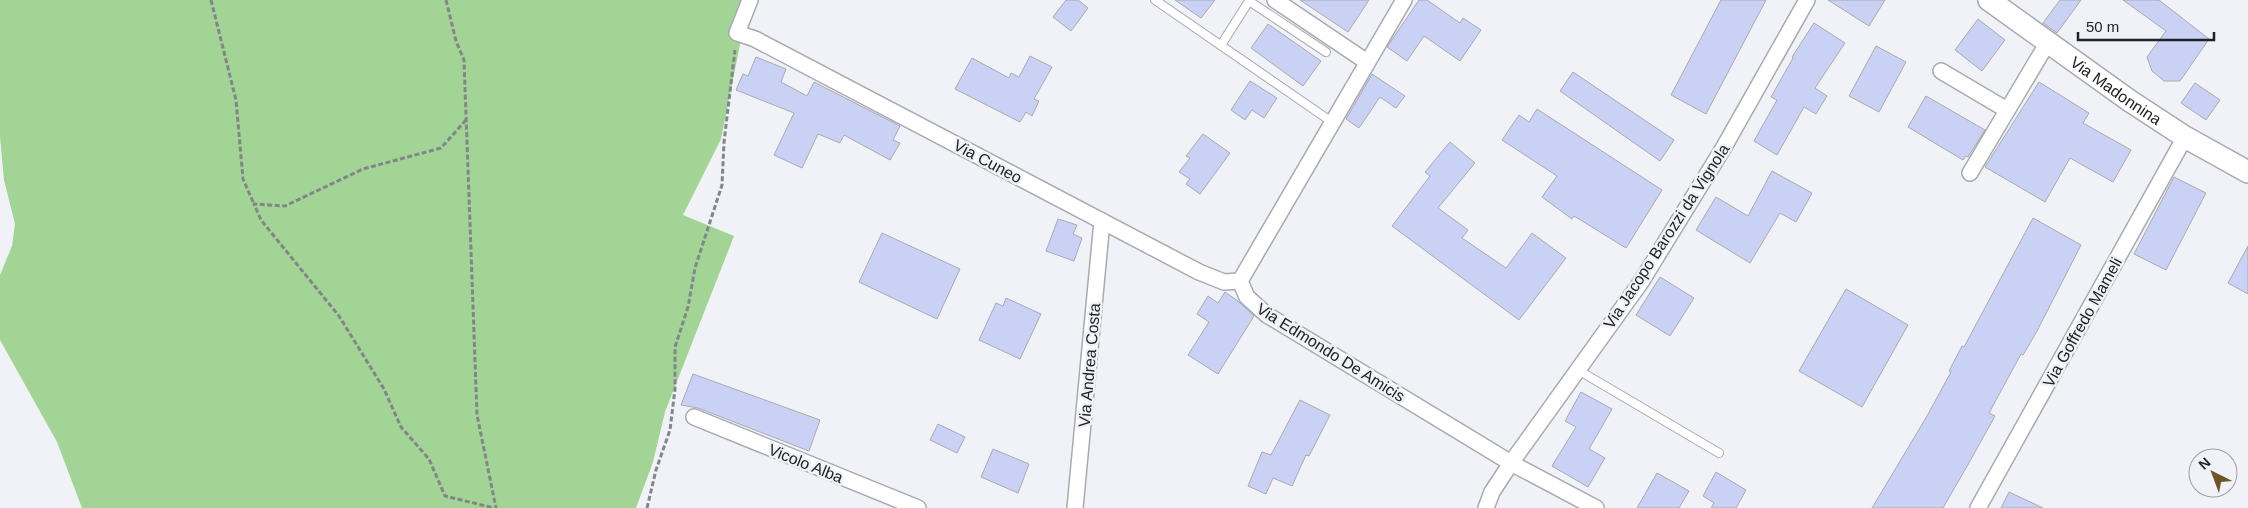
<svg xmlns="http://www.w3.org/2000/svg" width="2248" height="508" font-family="Arial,sans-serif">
<rect width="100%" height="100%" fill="#f1f2f8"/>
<path fill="#a1d495" d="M 0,0 L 749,0 L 721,139 L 683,215 L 734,236 L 665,412 L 653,462 L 636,508 L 82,508 L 57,442 L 0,340 L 0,275 L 12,246 L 15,224 L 4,180 L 0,137 Z"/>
<g fill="#c9d1f5" stroke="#a9aab0">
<path d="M 1066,0 L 1078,0 L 1088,8 L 1071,31 L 1053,17 Z"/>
<path d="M 1175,0 L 1215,0 L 1201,18 Z"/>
<path d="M 1300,0 L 1369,0 L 1348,32 Z"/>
<path d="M 1419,0 L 1427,0 L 1460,23 L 1463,18 L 1481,30 L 1460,61 L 1424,36 L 1407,61 L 1387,47 Z"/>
<path d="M 1721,0 L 1766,0 L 1706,114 L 1671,95 Z"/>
<path d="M 1828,0 L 1885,0 L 1869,26 Z"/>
<path d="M 2060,0 L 2081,0 L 2057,33 L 2043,23 Z"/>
<path d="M 2123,0 L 2159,0 L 2209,39 L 2180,81 L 2164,81 L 2152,71 L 2147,57 L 2166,31 Z"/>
<path d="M 1978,19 L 2005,40 L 1982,71 L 1955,50 Z"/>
<path d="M 1814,23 L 1845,43 L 1815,88 L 1827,96 L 1816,114 L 1804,107 L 1777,155 L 1754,141 L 1777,100 L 1771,97 L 1793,58 L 1792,57 Z"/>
<path d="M 1268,24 L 1321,61 L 1303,86 L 1251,48 Z"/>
<path d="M 1876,46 L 1906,62 L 1879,112 L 1849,96 Z"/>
<path d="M 1030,56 L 1052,67 L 1034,99 L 1039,101 L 1032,116 L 1026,112 L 1020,122 L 955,89 L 972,58 L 1009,78 L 1011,73 L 1019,77 Z"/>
<path d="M 756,57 L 786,69 L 781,82 L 807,96 L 814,82 L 900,126 L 893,140 L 900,143 L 890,160 L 844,135 L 840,143 L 818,134 L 802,168 L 774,155 L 794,113 L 736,90 L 743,74 L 748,76 Z"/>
<path d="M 1573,72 L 1674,140 L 1660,161 L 1560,91 Z"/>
<path d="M 1372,74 L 1405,96 L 1396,108 L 1380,97 L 1359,128 L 1346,119 Z"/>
<path d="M 1250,81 L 1277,98 L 1264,118 L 1252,110 L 1245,120 L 1231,110 Z"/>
<path d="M 2039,82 L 2089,113 L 2083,123 L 2131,150 L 2113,182 L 2070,158 L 2045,202 L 1985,167 Z"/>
<path d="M 2195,83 L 2220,100 L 2206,120 L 2181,103 Z"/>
<path d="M 1926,96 L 1985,130 L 1968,157 L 1966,156 L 1963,160 L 1908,127 Z"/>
<path d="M 1537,109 L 1662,190 L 1626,248 L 1574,216 L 1572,219 L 1542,197 L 1557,176 L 1502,140 L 1519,115 L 1529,122 Z"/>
<path d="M 1203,134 L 1230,153 L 1200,194 L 1186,184 L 1190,179 L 1179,172 L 1190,158 L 1186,156 Z"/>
<path d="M 1450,142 L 1475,163 L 1438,208 L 1468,230 L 1462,238 L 1506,268 L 1532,233 L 1566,258 L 1519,320 L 1392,226 L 1430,176 L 1425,172 Z"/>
<path d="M 1772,171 L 1812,193 L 1796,222 L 1780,213 L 1750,263 L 1696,230 L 1716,197 L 1748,216 Z"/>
<path d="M 2174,177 L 2206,193 L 2166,270 L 2134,254 Z"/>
<path d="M 2033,218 L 2081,245 L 2037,331 L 2023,355 L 2021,354 L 1989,413 L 1995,416 L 1970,461 L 1943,508 L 1872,508 L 1927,416 L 1951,372 L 1949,371 L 1962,346 L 1964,347 Z"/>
<path d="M 1058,219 L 1077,225 L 1073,234 L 1082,238 L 1074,261 L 1046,251 Z"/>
<path d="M 882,233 L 960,269 L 937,319 L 859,282 Z"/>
<path d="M 2248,246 L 2248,294 L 2228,283 Z"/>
<path d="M 1660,277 L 1694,298 L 1670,336 L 1636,315 Z"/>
<path d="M 1846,289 L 1908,325 L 1862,407 L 1799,371 Z"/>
<path d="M 1225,292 L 1238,301 L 1254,316 L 1218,374 L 1188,355 L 1209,322 L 1197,314 L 1208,296 L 1218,303 Z"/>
<path d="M 1006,298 L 1041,314 L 1020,359 L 979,340 L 996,303 L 1003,306 Z"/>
<path d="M 693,374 L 820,420 L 809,451 L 698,408 L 681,405 Z"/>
<path d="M 1581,392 L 1612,409 L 1589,449 L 1605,458 L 1588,487 L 1552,466 L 1576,427 L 1565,421 Z"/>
<path d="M 1300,400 L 1330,415 L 1309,456 L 1306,455 L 1292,486 L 1273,478 L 1266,494 L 1248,486 L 1262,452 L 1271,455 Z"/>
<path d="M 938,424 L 965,437 L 957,453 L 930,440 Z"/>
<path d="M 993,449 L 1029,464 L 1018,493 L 981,477 Z"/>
<path d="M 1716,472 L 1746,490 L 1736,508 L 1711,508 L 1714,503 L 1703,496 Z"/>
<path d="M 1657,473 L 1689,491 L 1679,508 L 1637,508 Z"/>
<path d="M 2009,492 L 2043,508 L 2001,508 Z"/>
</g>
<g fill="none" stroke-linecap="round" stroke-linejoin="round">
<g stroke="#a9aab0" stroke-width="10">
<g id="lane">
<path d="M 1155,0 L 1332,122"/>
<path d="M 1221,45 L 1249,1 L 1326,52"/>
<path d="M 1578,370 L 1719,453"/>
</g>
</g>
<g stroke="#a9aab0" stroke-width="18">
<g id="street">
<path d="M 750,0 L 737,33 L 755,39 L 1199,272 L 1224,282 L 1240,281"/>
<path d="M 1275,0 L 1367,62"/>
<path d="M 1404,0 L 1240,281 L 1247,297 L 1267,315 L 1511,463 L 1596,508"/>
<path d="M 1941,71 L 2007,110"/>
<path d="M 1970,173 L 2048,42"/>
<path d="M 694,417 L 918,508"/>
<path d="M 1075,508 L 1102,221"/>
<path d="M 1486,508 L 1492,492 L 1511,463 L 1641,282 L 1724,147 L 1807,0"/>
<path d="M 1978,508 L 2185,137"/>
</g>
</g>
<g stroke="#a9aab0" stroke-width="24">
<g id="secondary">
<path id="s1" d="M 1989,0 L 2130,101 L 2185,137 L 2248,172"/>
</g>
</g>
<g stroke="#848589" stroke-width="3" stroke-dasharray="5 2.5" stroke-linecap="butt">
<path d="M 211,0 L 236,100 L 243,179 L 254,204"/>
<path d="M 446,0 L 456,41 L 464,60 L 477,415 L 496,508"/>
<path d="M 466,120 L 441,148 L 363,169 L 285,206 L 254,204 L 261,220 L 339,316 L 384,389 L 401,427 L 429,459 L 445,496 L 494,508"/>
<path d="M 647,508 L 656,470 L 670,430 L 675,389 L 675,347 L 688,307 L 695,268 L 722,185 L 724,142 L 735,50"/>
</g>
<use href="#lane" stroke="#fff" stroke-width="8"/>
<use href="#street" stroke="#fff" stroke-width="15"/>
<use href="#secondary" stroke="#fff" stroke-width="21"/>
</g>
<g text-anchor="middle" stroke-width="5" stroke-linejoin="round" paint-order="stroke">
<g font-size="16" fill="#212224" stroke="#f1f2f8">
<text dy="6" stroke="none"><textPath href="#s1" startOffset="156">Via Madonnina</textPath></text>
<text transform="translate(988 161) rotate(28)" y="6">Via Cuneo</text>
<text transform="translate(1666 236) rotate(-57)" y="6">Via Jacopo Barozzi da Vignola</text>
<text transform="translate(2082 322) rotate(-61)" y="6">Via Goffredo Mameli</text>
<text transform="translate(1331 352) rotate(32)" y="6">Via Edmondo De Amicis</text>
<text transform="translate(1089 365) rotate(-85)" y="6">Via Andrea Costa</text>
<text transform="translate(806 463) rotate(22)" y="6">Vicolo Alba</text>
</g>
</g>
<g transform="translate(2213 473) rotate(318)"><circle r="24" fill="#f1f2f8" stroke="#9e9fa3"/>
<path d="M0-4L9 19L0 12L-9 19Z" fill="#6c5626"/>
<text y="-8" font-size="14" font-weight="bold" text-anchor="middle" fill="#212224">N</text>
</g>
<path d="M2078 32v8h136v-8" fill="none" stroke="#212224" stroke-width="2.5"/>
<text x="2086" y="32" font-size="15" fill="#212224" stroke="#f1f2f8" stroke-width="4" paint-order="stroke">50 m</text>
</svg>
